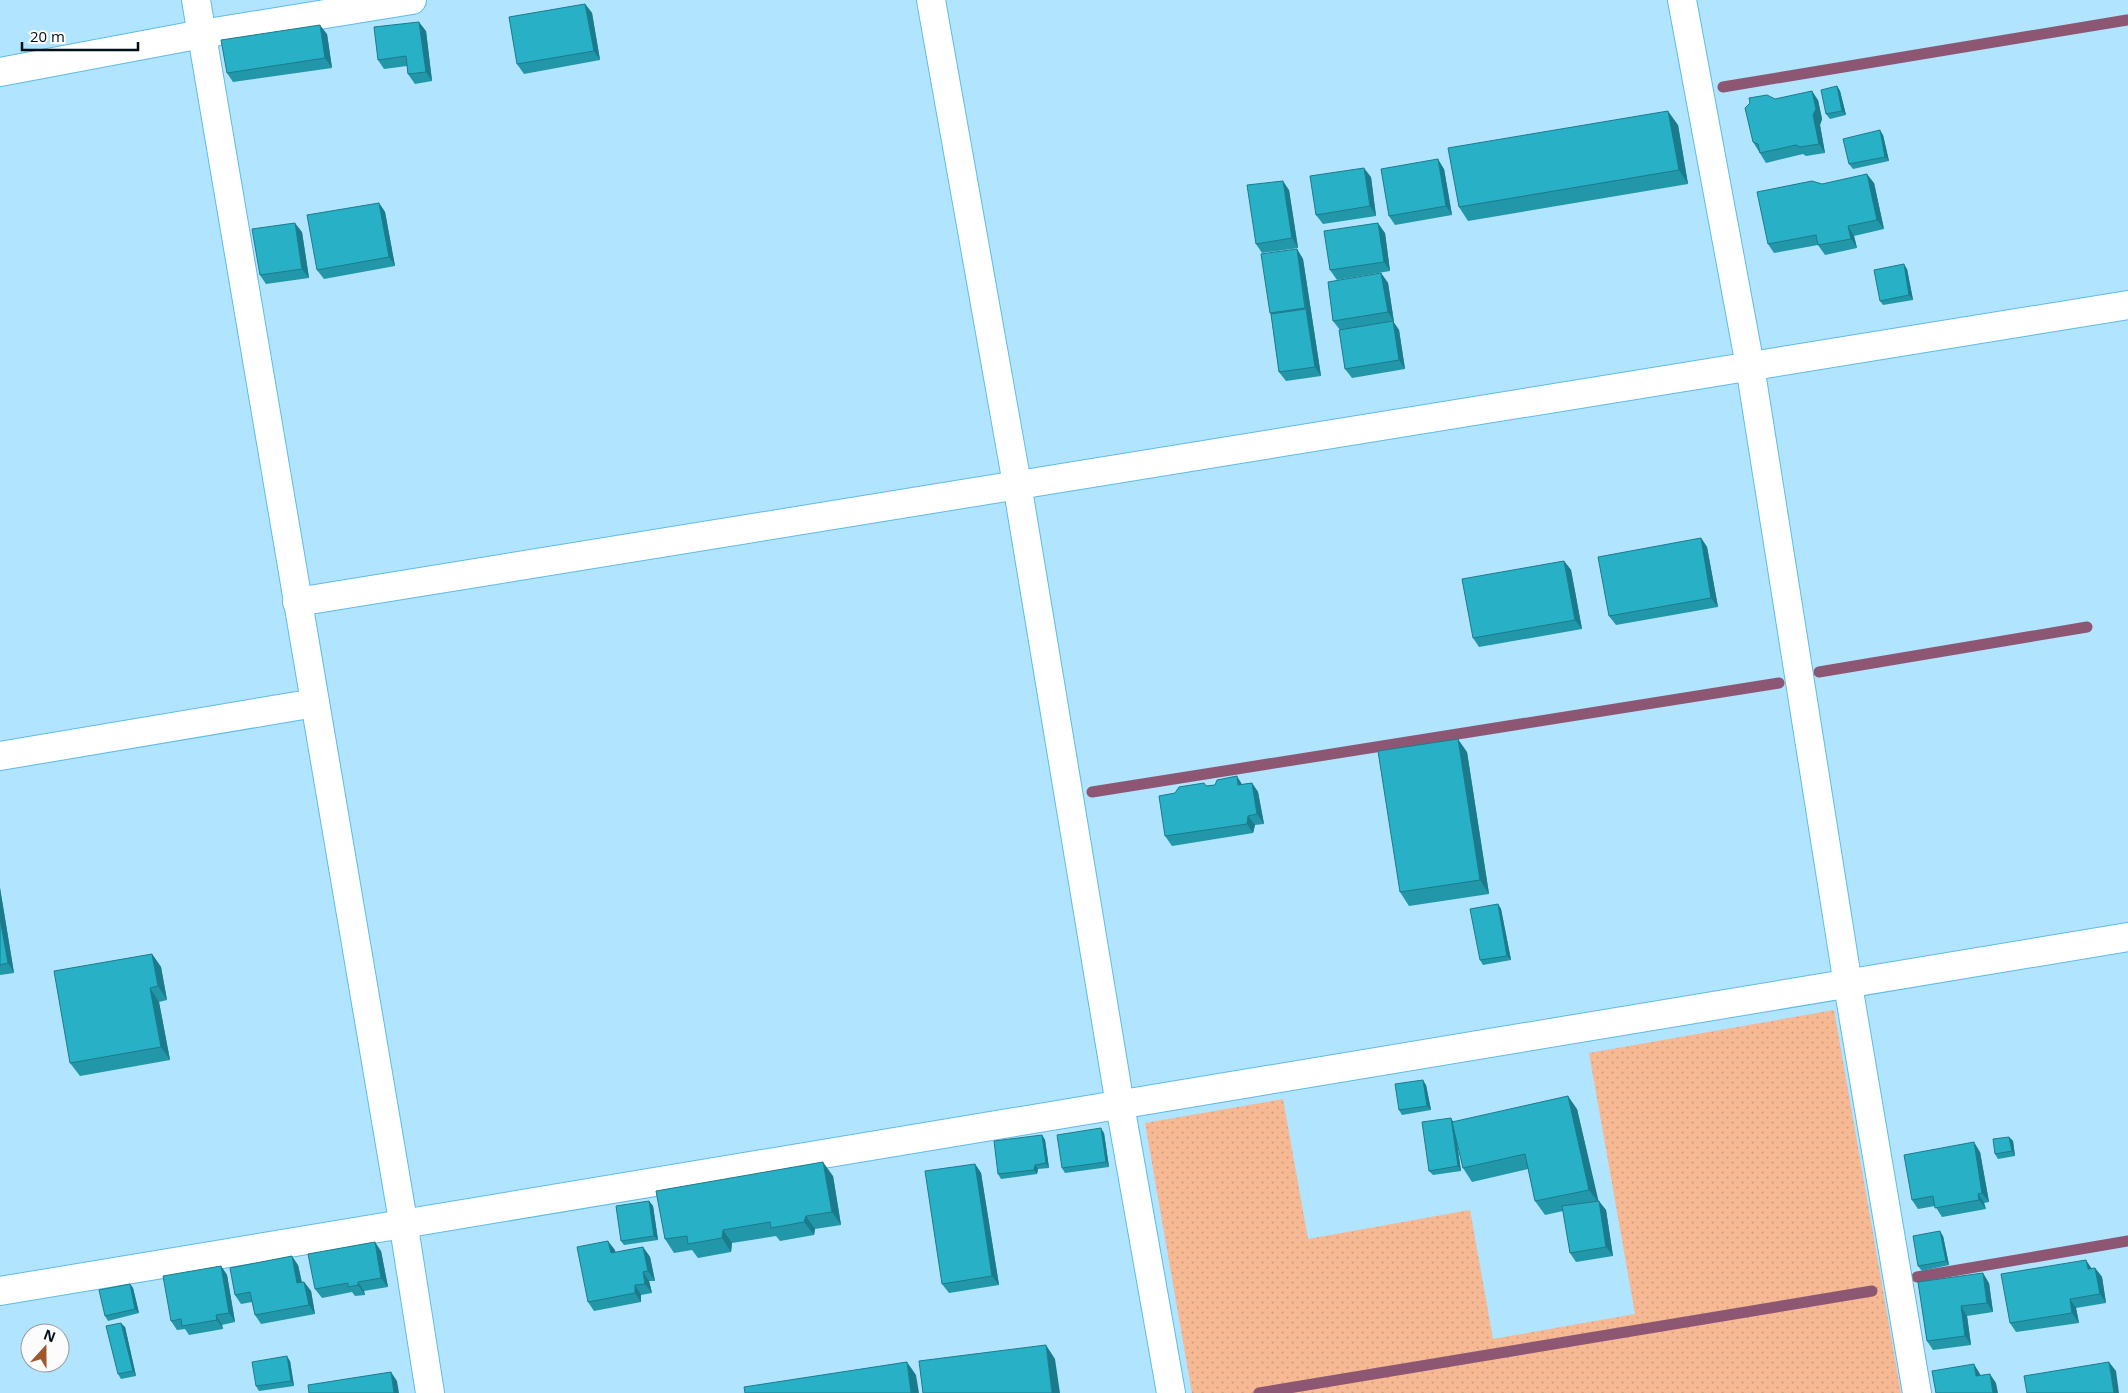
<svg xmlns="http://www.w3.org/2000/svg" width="2128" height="1393" font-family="'Open Sans',sans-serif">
<defs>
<pattern id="grass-dots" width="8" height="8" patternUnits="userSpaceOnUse" patternTransform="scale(1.25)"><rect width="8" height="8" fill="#f6b994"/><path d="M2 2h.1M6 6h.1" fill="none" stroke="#d19e7f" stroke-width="1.8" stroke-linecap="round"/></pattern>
</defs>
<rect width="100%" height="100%" fill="#b0e4ff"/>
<path fill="url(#grass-dots)" d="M 1834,1010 L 1901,1393 L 1192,1393 L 1145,1123 L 1283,1099 L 1308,1239 L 1470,1210 L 1493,1339 L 1635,1314 L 1589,1053 Z"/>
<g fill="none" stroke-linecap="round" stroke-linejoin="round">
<g stroke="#8d5774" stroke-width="11">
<path d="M 1723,87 L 2127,20"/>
<path d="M 1819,672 L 2087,627"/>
<path d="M 1092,792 L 1779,683"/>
<path d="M 1917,1277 L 2128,1241"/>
<path d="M 1259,1393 L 1872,1291"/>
</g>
<g stroke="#5fbbe7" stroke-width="30">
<g id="minor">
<path d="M 196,0 L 403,1221 L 430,1393"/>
<path d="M 931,0 L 1017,484 L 1120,1105 L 1171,1393"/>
<path d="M 1682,0 L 1750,366 L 1848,985 L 1917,1393"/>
<path d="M 0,72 L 202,34 L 412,0"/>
<path d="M 297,602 L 2128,305"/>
<path d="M 0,756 L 315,703"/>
<path d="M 0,1291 C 709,1168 1419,1059 2128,937"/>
</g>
</g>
<use href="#minor" stroke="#fff" stroke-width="28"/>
</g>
<g fill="#2297aa">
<path d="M 585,4 L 592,13 L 600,60 L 524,74 L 517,64 Z"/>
<path d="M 426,31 L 432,81 L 415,84 L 408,74 L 407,66 L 384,69 L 378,60 Z"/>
<path d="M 327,34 L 332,68 L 233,82 L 227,73 Z"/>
<path d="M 1837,86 L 1840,91 L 1846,115 L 1830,119 L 1826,114 Z"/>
<path d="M 1818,100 L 1822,119 L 1820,125 L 1825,153 L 1806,156 L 1803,154 L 1766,163 L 1753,142 Z"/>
<path d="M 1678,125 L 1688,184 L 1468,221 L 1459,207 Z"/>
<path d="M 1883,135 L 1889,161 L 1853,169 L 1849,164 Z"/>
<path d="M 1444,169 L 1452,215 L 1395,225 L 1389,216 Z"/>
<path d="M 1371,177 L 1376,216 L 1323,224 L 1316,215 Z"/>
<path d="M 1874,183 L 1884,229 L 1854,236 L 1857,248 L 1825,255 L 1818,245 L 1774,253 L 1768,244 L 1822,184 Z"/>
<path d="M 1289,190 L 1298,248 L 1262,253 L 1256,244 Z"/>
<path d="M 379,203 L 385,212 L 395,266 L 324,279 L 317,270 Z"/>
<path d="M 302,232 L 309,278 L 266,284 L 260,275 Z"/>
<path d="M 1385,233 L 1390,271 L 1337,280 L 1330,270 Z"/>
<path d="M 1297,249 L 1303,259 L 1321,376 L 1286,381 L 1279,372 L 1271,315 L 1270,313 Z"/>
<path d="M 1907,269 L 1913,300 L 1883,305 L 1880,301 Z"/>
<path d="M 1381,273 L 1388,283 L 1394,322 L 1393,322 L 1399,330 L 1405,369 L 1352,378 L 1345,369 L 1340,330 L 1333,321 Z"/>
<path d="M 1701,538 L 1707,547 L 1718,607 L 1616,625 L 1609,616 Z"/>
<path d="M 1564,561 L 1571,570 L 1582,629 L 1479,647 L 1473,638 Z"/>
<path d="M 1467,752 L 1489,894 L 1409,906 L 1400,892 Z"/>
<path d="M 1252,783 L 1258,792 L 1264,824 L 1255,825 L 1253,833 L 1172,846 L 1165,836 L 1175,793 L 1206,786 L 1243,784 Z"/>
<path d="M 0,888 L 14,973 L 0,975 Z"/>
<path d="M 1498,904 L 1501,909 L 1511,960 L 1483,965 L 1480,960 Z"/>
<path d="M 152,954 L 161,967 L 167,1000 L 159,1002 L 170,1060 L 80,1076 L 70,1063 Z"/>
<path d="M 1426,1085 L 1431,1110 L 1402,1115 L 1399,1110 Z"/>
<path d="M 1577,1109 L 1598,1201 L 1606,1210 L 1613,1256 L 1576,1262 L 1570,1253 L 1563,1211 L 1545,1215 L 1535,1201 L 1528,1169 L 1472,1182 L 1463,1168 L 1457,1143 L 1461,1171 L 1433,1175 L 1429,1171 L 1454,1122 Z"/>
<path d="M 1104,1133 L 1109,1167 L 1065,1173 L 1062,1168 Z"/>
<path d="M 1042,1135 L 1045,1140 L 1049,1168 L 1038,1169 L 1037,1174 L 1001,1179 L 998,1174 Z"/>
<path d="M 2009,1137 L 2013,1141 L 2015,1156 L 1998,1159 L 1995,1154 Z"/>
<path d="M 1980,1152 L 1989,1202 L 1984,1203 L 1986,1209 L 1942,1217 L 1935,1206 L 1918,1209 L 1912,1200 Z"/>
<path d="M 975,1164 L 981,1173 L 999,1285 L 949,1293 L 942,1284 Z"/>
<path d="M 833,1176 L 841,1225 L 815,1229 L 814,1235 L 780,1241 L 776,1236 L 732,1243 L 731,1252 L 698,1258 L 692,1250 L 674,1253 L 665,1239 Z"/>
<path d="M 649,1201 L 653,1206 L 658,1240 L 624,1245 L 621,1241 Z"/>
<path d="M 1943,1236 L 1949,1265 L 1922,1271 L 1918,1266 Z"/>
<path d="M 643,1247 L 650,1257 L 655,1281 L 649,1281 L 652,1293 L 641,1295 L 641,1302 L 594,1311 L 588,1302 L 615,1250 L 615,1253 Z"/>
<path d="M 381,1251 L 388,1287 L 364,1291 L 365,1295 L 355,1296 L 352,1292 L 322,1298 L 315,1289 Z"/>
<path d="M 298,1265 L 302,1282 L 304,1282 L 311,1291 L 315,1314 L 261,1324 L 255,1315 L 252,1302 L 241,1304 L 235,1295 Z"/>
<path d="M 221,1266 L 227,1275 L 235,1322 L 222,1325 L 223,1329 L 189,1335 L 185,1329 L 177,1330 L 171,1321 Z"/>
<path d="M 2092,1268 L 2095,1268 L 2102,1277 L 2106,1303 L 2076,1308 L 2079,1323 L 2016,1332 L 2010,1323 Z"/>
<path d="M 1918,1282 L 1989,1283 L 1993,1312 L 1967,1316 L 1971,1345 L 1933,1350 L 1927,1341 Z"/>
<path d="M 130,1284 L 133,1288 L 139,1313 L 108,1321 L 105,1316 Z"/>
<path d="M 125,1327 L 136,1376 L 121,1379 L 118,1374 Z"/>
<path d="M 290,1361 L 294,1386 L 259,1391 L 256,1386 Z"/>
</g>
<g fill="#1c7b8b">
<path d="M 585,4 L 592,13 L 600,60 L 594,51 Z"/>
<path d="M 419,22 L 426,31 L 432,81 L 426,72 Z"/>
<path d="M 320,25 L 327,34 L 332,68 L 325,58 Z"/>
<path d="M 1837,86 L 1840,91 L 1846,115 L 1842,111 Z"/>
<path d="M 1812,91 L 1818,100 L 1822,119 L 1820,125 L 1825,153 L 1819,144 L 1813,115 Z"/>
<path d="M 1668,111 L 1678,125 L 1688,184 L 1679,170 Z"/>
<path d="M 1880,130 L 1883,135 L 1889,161 L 1885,157 Z"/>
<path d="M 1438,159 L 1444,169 L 1452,215 L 1446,206 Z"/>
<path d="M 1364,168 L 1371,177 L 1376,216 L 1370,206 Z"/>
<path d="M 1867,174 L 1874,183 L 1884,229 L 1877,220 Z"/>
<path d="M 1283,181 L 1289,190 L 1298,248 L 1292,238 Z"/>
<path d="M 379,203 L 385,212 L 395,266 L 389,257 Z"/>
<path d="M 295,223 L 302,232 L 309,278 L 302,269 Z"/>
<path d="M 1378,223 L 1385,233 L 1390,271 L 1384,262 Z"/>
<path d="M 1848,226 L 1854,236 L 1857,248 L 1851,239 Z"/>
<path d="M 1297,249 L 1303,259 L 1321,376 L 1315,367 Z"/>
<path d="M 1904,264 L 1907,269 L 1913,300 L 1909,295 Z"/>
<path d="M 1381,273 L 1388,283 L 1394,322 L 1388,312 Z"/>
<path d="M 1393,321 L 1399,330 L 1405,369 L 1399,360 Z"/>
<path d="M 1701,538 L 1707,547 L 1718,607 L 1711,598 Z"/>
<path d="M 1564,561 L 1571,570 L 1582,629 L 1575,620 Z"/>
<path d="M 1458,739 L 1467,752 L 1489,894 L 1480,880 Z"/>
<path d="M 1237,776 L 1243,786 L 1238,785 Z"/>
<path d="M 1252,783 L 1258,792 L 1264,824 L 1257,814 Z"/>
<path d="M 1248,816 L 1255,825 L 1253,833 L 1247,824 Z"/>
<path d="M 0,888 L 14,973 L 8,963 L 0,918 Z"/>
<path d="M 1498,904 L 1501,909 L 1511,960 L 1507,956 Z"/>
<path d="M 152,954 L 161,967 L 167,1000 L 158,986 Z"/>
<path d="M 150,988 L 159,1002 L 170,1060 L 161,1047 Z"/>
<path d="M 1423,1080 L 1426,1085 L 1431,1110 L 1427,1106 Z"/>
<path d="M 1568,1096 L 1577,1109 L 1599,1203 L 1589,1190 Z"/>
<path d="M 1451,1118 L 1454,1123 L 1461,1171 L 1458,1166 Z"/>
<path d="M 1101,1128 L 1104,1133 L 1109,1167 L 1106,1162 Z"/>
<path d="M 1042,1135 L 1045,1140 L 1049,1168 L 1046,1163 Z"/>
<path d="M 2009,1137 L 2013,1141 L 2015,1156 L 2012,1151 Z"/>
<path d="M 1974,1142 L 1980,1152 L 1989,1202 L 1982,1193 Z"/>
<path d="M 823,1162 L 833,1176 L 841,1225 L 832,1212 Z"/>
<path d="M 975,1164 L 981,1173 L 999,1285 L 992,1276 Z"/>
<path d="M 1035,1165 L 1038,1169 L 1037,1174 L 1034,1170 Z"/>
<path d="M 1978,1194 L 1984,1203 L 1986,1209 L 1979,1200 Z"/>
<path d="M 649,1201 L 653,1206 L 658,1240 L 654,1236 Z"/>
<path d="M 1599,1201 L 1606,1210 L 1613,1256 L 1606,1247 Z"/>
<path d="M 806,1216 L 815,1229 L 814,1235 L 804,1222 Z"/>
<path d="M 723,1230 L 732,1243 L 731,1252 L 722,1238 Z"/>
<path d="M 1940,1231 L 1943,1236 L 1949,1265 L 1946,1261 Z"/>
<path d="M 608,1241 L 615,1250 L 617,1263 L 611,1253 Z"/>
<path d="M 375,1242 L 381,1251 L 388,1287 L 381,1278 Z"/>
<path d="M 643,1247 L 650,1257 L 655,1281 L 648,1271 Z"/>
<path d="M 292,1256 L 298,1265 L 304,1293 L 297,1283 Z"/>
<path d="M 2086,1260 L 2092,1269 L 2088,1269 Z"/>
<path d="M 221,1266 L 227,1275 L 235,1322 L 229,1313 Z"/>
<path d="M 2095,1268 L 2102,1277 L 2106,1303 L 2100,1294 Z"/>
<path d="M 643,1272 L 649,1281 L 652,1293 L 645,1284 Z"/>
<path d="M 1983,1273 L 1989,1283 L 1993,1312 L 1987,1303 Z"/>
<path d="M 304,1282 L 311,1291 L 315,1314 L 309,1305 Z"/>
<path d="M 358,1282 L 364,1291 L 365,1295 L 358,1285 Z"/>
<path d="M 130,1284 L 133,1288 L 139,1313 L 135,1309 Z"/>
<path d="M 635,1285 L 641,1295 L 641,1302 L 635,1293 Z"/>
<path d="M 2070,1299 L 2076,1308 L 2079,1323 L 2072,1313 Z"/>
<path d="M 1961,1306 L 1967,1316 L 1971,1345 L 1965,1336 Z"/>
<path d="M 216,1315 L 222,1325 L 223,1329 L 217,1320 Z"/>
<path d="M 121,1323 L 125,1327 L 136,1376 L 133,1371 Z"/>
<path d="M 1046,1345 L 1055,1359 L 1060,1393 L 1052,1393 Z"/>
<path d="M 287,1356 L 290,1361 L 294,1386 L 291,1381 Z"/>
<path d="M 907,1362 L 916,1375 L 919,1393 L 911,1393 Z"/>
<path d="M 2109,1362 L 2116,1371 L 2119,1393 L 2114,1393 Z"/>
<path d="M 1974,1364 L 1980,1374 L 1982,1386 L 1976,1376 Z"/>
<path d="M 391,1372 L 397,1381 L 399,1393 L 394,1393 Z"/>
<path d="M 1990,1374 L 1996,1383 L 1998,1393 L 1993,1393 Z"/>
</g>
<g fill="#28b0c6" stroke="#1c7b8b">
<path d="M 585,4 L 594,51 L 517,64 L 509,17 Z"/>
<path d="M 419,22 L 426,72 L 408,74 L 406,56 L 378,60 L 374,27 Z"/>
<path d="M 320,25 L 325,58 L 227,73 L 221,40 Z"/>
<path d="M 1837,86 L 1842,111 L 1826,114 L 1821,90 Z"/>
<path d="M 1812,91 L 1816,109 L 1813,115 L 1819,144 L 1800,147 L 1796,145 L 1760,153 L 1758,144 L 1753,142 L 1745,108 L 1750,103 L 1749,98 L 1767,95 L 1775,99 Z"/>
<path d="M 1668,111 L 1679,170 L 1459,207 L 1448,148 Z"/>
<path d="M 1880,130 L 1885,157 L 1849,164 L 1843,139 Z"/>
<path d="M 1438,159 L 1446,206 L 1389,216 L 1381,169 Z"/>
<path d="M 1364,168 L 1370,206 L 1316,215 L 1310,176 Z"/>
<path d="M 1867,174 L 1877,220 L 1848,226 L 1851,239 L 1818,245 L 1816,235 L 1768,244 L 1757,192 L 1812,181 L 1822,184 Z"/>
<path d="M 1283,181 L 1292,238 L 1256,244 L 1247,185 Z"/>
<path d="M 379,203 L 389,257 L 317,270 L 307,215 Z"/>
<path d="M 295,223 L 302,269 L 260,275 L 252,229 Z"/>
<path d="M 1378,223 L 1384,262 L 1330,270 L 1324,231 Z"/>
<path d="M 1297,249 L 1305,308 L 1270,313 L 1261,254 Z"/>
<path d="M 1904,264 L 1909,295 L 1880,301 L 1874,270 Z"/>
<path d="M 1381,273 L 1388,312 L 1333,321 L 1328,282 Z"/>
<path d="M 1306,309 L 1315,367 L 1279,372 L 1271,314 Z"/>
<path d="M 1393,321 L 1399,360 L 1345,369 L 1339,330 Z"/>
<path d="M 1701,538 L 1711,598 L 1609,616 L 1598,557 Z"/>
<path d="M 1564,561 L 1575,620 L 1473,638 L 1462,579 Z"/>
<path d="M 1458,739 L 1480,880 L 1400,892 L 1378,751 Z"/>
<path d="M 1237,776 L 1238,785 L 1252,783 L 1257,814 L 1248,816 L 1247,824 L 1165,836 L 1159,796 L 1175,793 L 1179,787 L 1204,783 L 1206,786 L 1215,785 L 1217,780 Z"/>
<path d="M 1498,904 L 1507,956 L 1480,960 L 1470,909 Z"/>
<path d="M 0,918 L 8,963 L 0,965 Z"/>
<path d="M 152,954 L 158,986 L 150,988 L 161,1047 L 70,1063 L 54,971 Z"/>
<path d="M 1423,1080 L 1427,1106 L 1399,1110 L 1395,1084 Z"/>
<path d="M 1568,1096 L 1589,1190 L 1535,1201 L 1525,1154 L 1463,1168 L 1452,1122 Z"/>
<path d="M 1451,1118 L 1458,1166 L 1429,1171 L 1422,1122 Z"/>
<path d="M 1101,1128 L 1106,1162 L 1062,1168 L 1057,1135 Z"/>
<path d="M 1042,1135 L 1046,1163 L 1035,1165 L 1034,1170 L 998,1174 L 994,1141 Z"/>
<path d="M 2009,1137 L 2012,1151 L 1995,1154 L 1993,1139 Z"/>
<path d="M 1974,1142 L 1982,1193 L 1978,1194 L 1979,1200 L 1935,1208 L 1933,1196 L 1912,1200 L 1904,1155 Z"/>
<path d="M 823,1162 L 832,1212 L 806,1216 L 804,1222 L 771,1228 L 770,1222 L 723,1230 L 722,1238 L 688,1244 L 687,1236 L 665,1239 L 656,1191 Z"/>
<path d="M 975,1164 L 992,1276 L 942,1284 L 925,1171 Z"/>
<path d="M 649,1201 L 654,1236 L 621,1241 L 616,1206 Z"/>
<path d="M 1599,1201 L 1606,1247 L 1570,1253 L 1562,1206 Z"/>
<path d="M 1940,1231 L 1946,1261 L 1918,1266 L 1913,1236 Z"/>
<path d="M 608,1241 L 611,1253 L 643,1247 L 648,1271 L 643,1272 L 645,1284 L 635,1285 L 635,1293 L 588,1302 L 577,1247 Z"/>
<path d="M 375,1242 L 381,1278 L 358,1282 L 358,1285 L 348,1287 L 348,1283 L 315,1289 L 308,1254 Z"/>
<path d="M 292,1256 L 297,1283 L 304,1282 L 309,1305 L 255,1315 L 250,1292 L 235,1295 L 230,1268 Z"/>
<path d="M 2086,1260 L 2088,1269 L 2095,1268 L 2100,1294 L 2070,1299 L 2072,1313 L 2010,1323 L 2001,1274 Z"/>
<path d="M 221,1266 L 229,1313 L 216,1315 L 217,1320 L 182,1326 L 181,1319 L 171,1321 L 163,1276 Z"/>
<path d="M 1983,1273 L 1987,1303 L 1961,1306 L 1965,1336 L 1927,1341 L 1918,1282 Z"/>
<path d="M 130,1284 L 135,1309 L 105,1316 L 99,1290 Z"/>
<path d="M 121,1323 L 133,1371 L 118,1374 L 106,1326 Z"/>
<path d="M 1046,1345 L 1052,1393 L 923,1393 L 919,1361 Z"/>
<path d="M 287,1356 L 291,1381 L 256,1386 L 252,1362 Z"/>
<path d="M 907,1362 L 911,1393 L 745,1393 L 744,1387 Z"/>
<path d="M 2109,1362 L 2114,1393 L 2027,1393 L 2024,1376 Z"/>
<path d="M 1974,1364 L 1976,1376 L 1990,1374 L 1993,1393 L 1936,1393 L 1932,1371 Z"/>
<path d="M 391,1372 L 394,1393 L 309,1393 L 308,1385 Z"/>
</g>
<g transform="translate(45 1348) rotate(21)"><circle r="24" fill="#fcfcfc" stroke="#979da0"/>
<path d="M0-4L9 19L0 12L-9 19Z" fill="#9e5a2d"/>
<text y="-8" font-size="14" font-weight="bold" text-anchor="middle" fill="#000e17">N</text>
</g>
<path d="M22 42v8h116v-8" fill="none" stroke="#000e17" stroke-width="2.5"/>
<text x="30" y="42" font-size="15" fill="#000e17" stroke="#fcfcfc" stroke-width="4" paint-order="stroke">20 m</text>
</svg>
